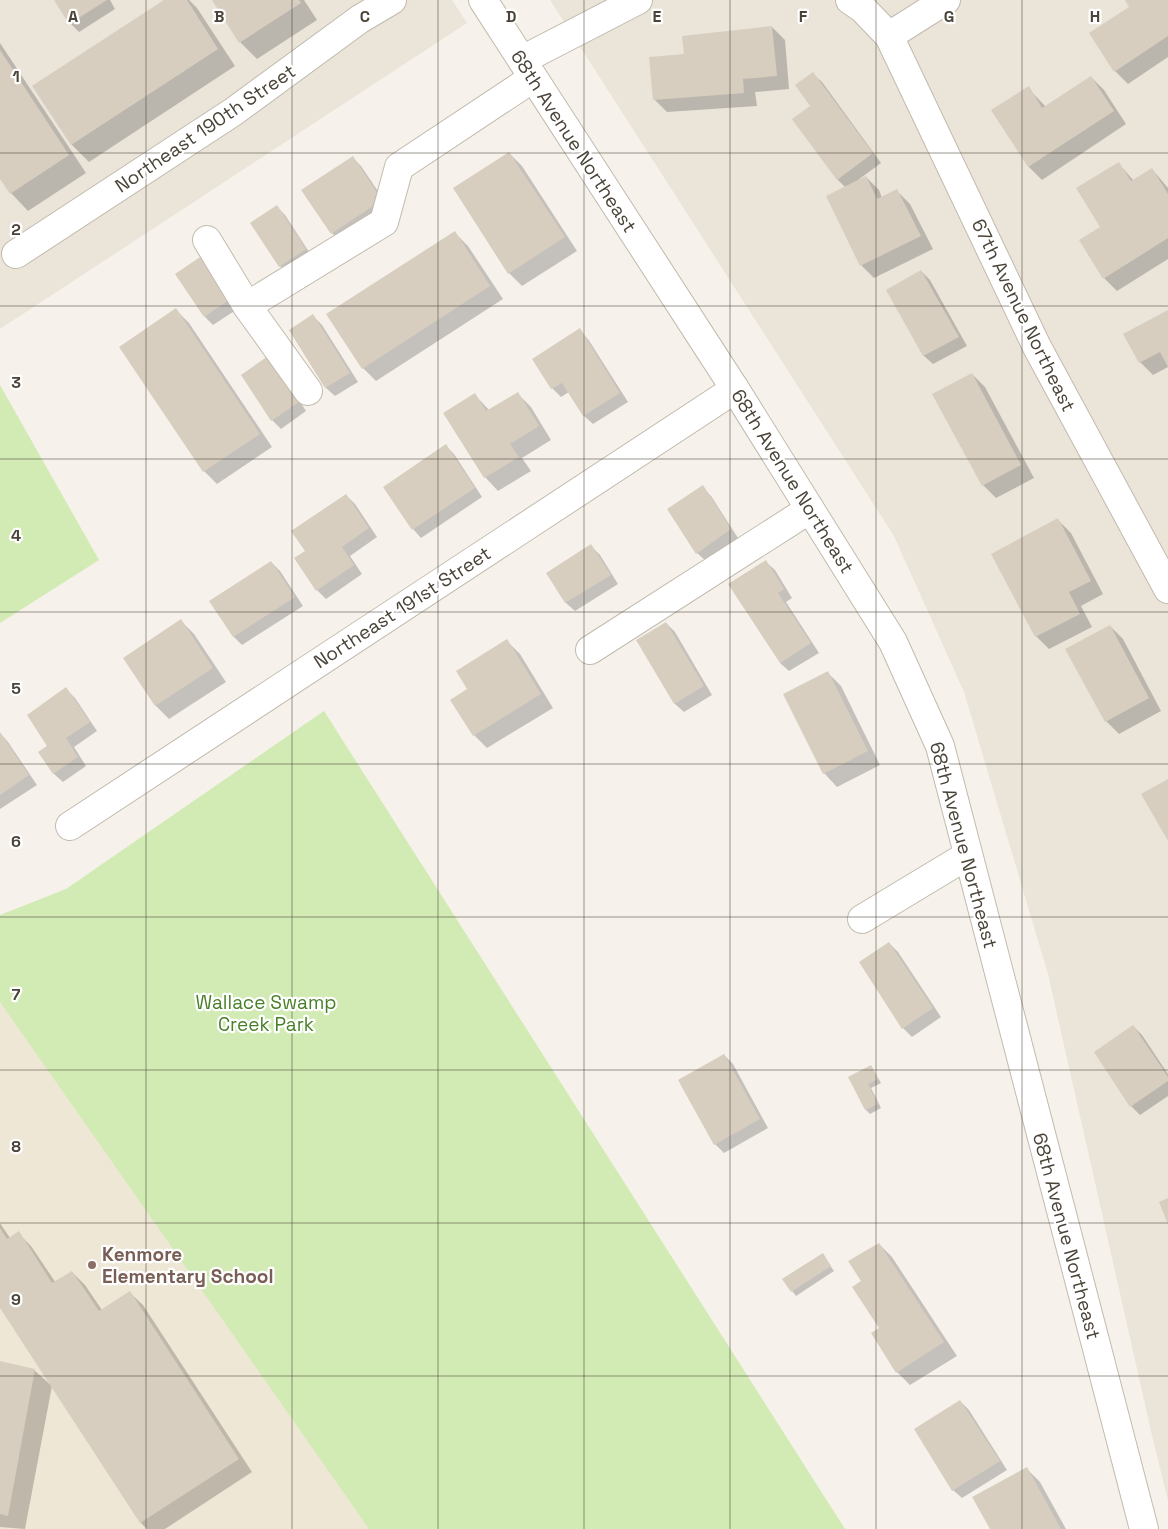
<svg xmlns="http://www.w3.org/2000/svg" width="1168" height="1529" font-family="'Space Grotesk',sans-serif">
<rect width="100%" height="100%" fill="#f6f2eb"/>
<g fill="#eae4d9">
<path d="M 0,0 L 452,0 L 467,23 L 0,329 Z"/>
<path d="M 550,0 L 1168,0 L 1168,1501 L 1151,1431 L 1048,974 L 964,692 L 894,536 Z"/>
</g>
<path fill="#efe7d5" d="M 0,1001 L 369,1529 L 0,1529 Z"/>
<g fill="#d2eab3">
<path d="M 0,385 L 99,560 L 0,623 Z"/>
<path d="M 324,711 L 845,1529 L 369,1529 L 0,1002 L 0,915 L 66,889 Z"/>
</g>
<g fill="#0003">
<path d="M 56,0 L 110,0 L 115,9 L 79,32 L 70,23 Z"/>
<path d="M 167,0 L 189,0 L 197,8 L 235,66 L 89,162 L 72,145 L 34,86 Z"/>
<path d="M 213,0 L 304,0 L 317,20 L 257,59 L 240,42 Z"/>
<path d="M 1126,0 L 1168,0 L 1168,57 L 1128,84 L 1115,71 L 1131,7 Z"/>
<path d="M 772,27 L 785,40 L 789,89 L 755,92 L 757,106 L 667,112 L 654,99 L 685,56 Z"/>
<path d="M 0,43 L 86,173 L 28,211 L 11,193 L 0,177 Z"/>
<path d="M 813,74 L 822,82 L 881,163 L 858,180 L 859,181 L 866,177 L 879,190 L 882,198 L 897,191 L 910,204 L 933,249 L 874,278 L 861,265 L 846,188 L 838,180 L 793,120 L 812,106 Z"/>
<path d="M 1091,77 L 1104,90 L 1126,124 L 1042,180 L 1029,167 L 992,111 L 1028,88 L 1046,107 Z"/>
<path d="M 509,153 L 522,166 L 577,251 L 522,286 L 509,273 Z"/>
<path d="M 352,157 L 361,166 L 390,209 L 341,242 L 332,233 Z"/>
<path d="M 1119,164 L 1134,181 L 1152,169 L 1168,188 L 1168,259 L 1117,291 L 1104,278 L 1081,241 L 1102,228 Z"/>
<path d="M 277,207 L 285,215 L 313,258 L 288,275 L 280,266 Z"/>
<path d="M 455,233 L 468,246 L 503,299 L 376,381 L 363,368 Z"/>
<path d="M 211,265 L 239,308 L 213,325 L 205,317 Z"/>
<path d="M 921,271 L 930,280 L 967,346 L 933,364 L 924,356 L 888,290 Z"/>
<path d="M 176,310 L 189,323 L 272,447 L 217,484 L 204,471 Z"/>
<path d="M 1168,312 L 1168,367 L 1153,375 L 1140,362 Z"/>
<path d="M 313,316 L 322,325 L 358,382 L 335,396 L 326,388 L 290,331 Z"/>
<path d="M 579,330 L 588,339 L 628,402 L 593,424 L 584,416 L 569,392 L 561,397 L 552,388 L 534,359 Z"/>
<path d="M 277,366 L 306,411 L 281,429 L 272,420 Z"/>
<path d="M 972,374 L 985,387 L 1034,478 L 996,498 L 983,485 Z"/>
<path d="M 518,394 L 531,407 L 551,440 L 522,458 L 531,471 L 498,491 L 485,477 L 444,413 L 475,395 L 490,411 Z"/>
<path d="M 446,446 L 454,454 L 482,497 L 421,538 L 413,529 Z"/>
<path d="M 702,487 L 711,496 L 738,538 L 706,561 L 697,553 Z"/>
<path d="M 346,495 L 355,504 L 377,537 L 350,556 L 362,574 L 326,599 L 317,590 L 296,559 L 307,551 Z"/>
<path d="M 1058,520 L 1071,533 L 1103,594 L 1081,606 L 1092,627 L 1049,649 L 1036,636 Z"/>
<path d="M 591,546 L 600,555 L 618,584 L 575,611 L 566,603 L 548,573 Z"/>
<path d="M 271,562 L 280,571 L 303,606 L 242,645 L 234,637 L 211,602 Z"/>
<path d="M 766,562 L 775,570 L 792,598 L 786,602 L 819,653 L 789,671 L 780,663 Z"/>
<path d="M 181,621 L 194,634 L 226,682 L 169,719 L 156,706 L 124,658 Z"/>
<path d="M 666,623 L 675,632 L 712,695 L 684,712 L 675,704 L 638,640 Z"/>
<path d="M 1110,626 L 1123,639 L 1161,711 L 1119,734 L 1106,721 Z"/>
<path d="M 507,641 L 520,654 L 553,708 L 487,748 L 474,735 L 452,700 L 469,689 Z"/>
<path d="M 828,673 L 841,686 L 880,765 L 837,787 L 824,773 Z"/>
<path d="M 66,689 L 75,698 L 97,731 L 74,747 L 86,766 L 63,782 L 54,774 L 40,752 L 49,746 Z"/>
<path d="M 0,733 L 8,742 L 37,785 L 0,809 Z"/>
<path d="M 889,943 L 898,952 L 941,1017 L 912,1037 L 903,1028 Z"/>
<path d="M 1133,1026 L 1142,1035 L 1168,1074 L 1168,1096 L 1140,1115 L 1131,1106 Z"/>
<path d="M 724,1055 L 733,1064 L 768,1128 L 724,1153 L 715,1144 Z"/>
<path d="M 871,1066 L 881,1083 L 871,1088 L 881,1108 L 870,1114 L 866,1110 L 849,1077 Z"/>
<path d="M 0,1223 L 10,1238 L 18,1233 L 31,1246 L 56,1283 L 72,1272 L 85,1285 L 102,1310 L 129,1292 L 143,1305 L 252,1472 L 165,1529 L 147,1529 L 141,1523 L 0,1306 Z"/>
<path d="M 879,1244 L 892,1257 L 957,1356 L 910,1385 L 897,1372 L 873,1334 L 880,1328 L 863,1282 Z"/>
<path d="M 822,1254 L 834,1271 L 796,1296 L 783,1279 Z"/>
<path d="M 0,1362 L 34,1370 L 52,1386 L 25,1529 L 0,1527 Z"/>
<path d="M 960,1401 L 969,1410 L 1007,1470 L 962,1498 L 953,1490 Z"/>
<path d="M 1026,1468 L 1040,1482 L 1066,1529 L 991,1529 Z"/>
</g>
<g fill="#d8cec0">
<path d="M 54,0 L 107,0 L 69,24 Z"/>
<path d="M 164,0 L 187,0 L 218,49 L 71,145 L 32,86 Z"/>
<path d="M 212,0 L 299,0 L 301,3 L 239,43 Z"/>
<path d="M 1125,0 L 1168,0 L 1168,36 L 1114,72 L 1089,33 L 1129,7 Z"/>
<path d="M 772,26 L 777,76 L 743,79 L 744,93 L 653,100 L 649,57 L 684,54 L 682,36 Z"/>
<path d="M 0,50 L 69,155 L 10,194 L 0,179 Z"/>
<path d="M 813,72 L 873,153 L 837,180 L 792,119 L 810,106 L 795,85 Z"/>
<path d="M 1091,76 L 1114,111 L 1028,167 L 991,110 L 1029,86 L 1042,108 Z"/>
<path d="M 509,152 L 565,237 L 508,274 L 453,188 Z"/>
<path d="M 353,156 L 382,200 L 331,234 L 301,190 Z"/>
<path d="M 1119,162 L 1131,181 L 1152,168 L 1168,194 L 1168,238 L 1103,279 L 1079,240 L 1100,227 L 1076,188 Z"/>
<path d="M 866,176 L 877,199 L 897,189 L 921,236 L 860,266 L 826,196 Z"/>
<path d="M 277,205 L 306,249 L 279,267 L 250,223 Z"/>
<path d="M 455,231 L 490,286 L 362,369 L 326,314 Z"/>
<path d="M 203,255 L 232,298 L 204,317 L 175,274 Z"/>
<path d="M 921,270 L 959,337 L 923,356 L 886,290 Z"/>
<path d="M 176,308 L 260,434 L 203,472 L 119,347 Z"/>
<path d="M 1168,310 L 1168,367 L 1160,352 L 1139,363 L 1123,334 Z"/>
<path d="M 313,314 L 350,373 L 325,388 L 289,330 Z"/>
<path d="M 580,328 L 620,393 L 583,416 L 562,383 L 551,389 L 532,359 Z"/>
<path d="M 268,356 L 299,402 L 271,421 L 241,375 Z"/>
<path d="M 972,373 L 1021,465 L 982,486 L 932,394 Z"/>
<path d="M 518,392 L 539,426 L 510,444 L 519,457 L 484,478 L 443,413 L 475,393 L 486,411 Z"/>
<path d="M 446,444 L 475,488 L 412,530 L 383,487 Z"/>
<path d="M 703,485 L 731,529 L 696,554 L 667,509 Z"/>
<path d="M 346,494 L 369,528 L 342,547 L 354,565 L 316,591 L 294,558 L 305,551 L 291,531 Z"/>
<path d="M 1058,518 L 1091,581 L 1069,592 L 1080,614 L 1035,637 L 991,554 Z"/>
<path d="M 591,544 L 611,575 L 565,603 L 546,573 Z"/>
<path d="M 766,560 L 784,589 L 778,593 L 811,643 L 780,663 L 728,584 Z"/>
<path d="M 271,561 L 295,597 L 233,637 L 209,601 Z"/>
<path d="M 181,619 L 213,668 L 155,706 L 123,658 Z"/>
<path d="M 666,622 L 704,686 L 674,704 L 636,640 Z"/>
<path d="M 1110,625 L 1149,698 L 1105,722 L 1065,649 Z"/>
<path d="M 507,639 L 541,694 L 473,736 L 450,700 L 467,689 L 456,671 Z"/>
<path d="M 828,671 L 868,751 L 823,774 L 783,694 Z"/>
<path d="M 66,687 L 90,722 L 66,738 L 78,757 L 53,774 L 38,752 L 47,746 L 27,715 Z"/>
<path d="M 0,732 L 29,775 L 0,795 Z"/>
<path d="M 1168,779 L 1168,841 L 1141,794 Z"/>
<path d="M 889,942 L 933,1008 L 902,1029 L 859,962 Z"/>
<path d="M 1133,1025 L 1168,1077 L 1168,1081 L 1130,1107 L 1094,1052 Z"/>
<path d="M 724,1054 L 760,1119 L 714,1145 L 678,1080 Z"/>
<path d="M 871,1065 L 878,1079 L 868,1084 L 878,1104 L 865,1110 L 848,1077 Z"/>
<path d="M 1168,1198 L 1168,1224 L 1159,1202 Z"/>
<path d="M 0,1228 L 7,1239 L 19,1231 L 52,1283 L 72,1271 L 99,1311 L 130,1291 L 239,1459 L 140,1523 L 0,1308 Z"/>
<path d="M 879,1243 L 944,1342 L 896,1373 L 871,1333 L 879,1328 L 852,1287 L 861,1281 L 848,1261 Z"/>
<path d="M 823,1253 L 831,1266 L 791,1292 L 782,1279 Z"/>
<path d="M 0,1361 L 35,1369 L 8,1516 L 0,1514 Z"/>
<path d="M 960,1400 L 1000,1461 L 952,1491 L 914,1429 Z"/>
<path d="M 1027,1467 L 1061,1529 L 990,1529 L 972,1497 Z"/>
</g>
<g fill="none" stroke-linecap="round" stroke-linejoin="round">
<g stroke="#c2baad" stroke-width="30">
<g id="minor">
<path d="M 483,0 L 735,389 L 893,642 L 940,746 L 1144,1529"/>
<path d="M 850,0 L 863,9 L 889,36 L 1037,347 L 1168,589"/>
<path d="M 889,36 L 946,0"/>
<path d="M 522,60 L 638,0"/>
<path d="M 207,240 L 247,306 L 308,391"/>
<path d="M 16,254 L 233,112 L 360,19 L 392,0"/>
<path d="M 247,306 L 384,222 L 399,167 L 533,78"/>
<path d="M 590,650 L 810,509"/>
<path d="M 70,826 L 735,389"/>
<path d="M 862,919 L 968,855"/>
</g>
</g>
<use href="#minor" stroke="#fff" stroke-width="28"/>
</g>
<path fill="none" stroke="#4a4338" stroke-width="1" stroke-opacity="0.55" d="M 146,0 L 146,1529M 292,0 L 292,1529M 438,0 L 438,1529M 584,0 L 584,1529M 730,0 L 730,1529M 876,0 L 876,1529M 1022,0 L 1022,1529M 0,153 L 1168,153M 0,306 L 1168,306M 0,459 L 1168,459M 0,612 L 1168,612M 0,764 L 1168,764M 0,917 L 1168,917M 0,1070 L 1168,1070M 0,1223 L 1168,1223M 0,1376 L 1168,1376"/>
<circle fill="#8d6e63" stroke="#fff" stroke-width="2" cx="92" cy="1265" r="5"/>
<g text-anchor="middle" stroke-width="4.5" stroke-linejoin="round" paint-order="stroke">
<g font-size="19" fill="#4a4338" stroke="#fff">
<text transform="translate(205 128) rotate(-34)" y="7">Northeast 190th Street</text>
<text transform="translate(574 141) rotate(57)" y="7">68th Avenue Northeast</text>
<text transform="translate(1024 315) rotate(64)" y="7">67th Avenue Northeast</text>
<text transform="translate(793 481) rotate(58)" y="7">68th Avenue Northeast</text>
<text transform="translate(402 607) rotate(-33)" y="7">Northeast 191st Street</text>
<text transform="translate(964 845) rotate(75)" y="7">68th Avenue Northeast</text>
<text transform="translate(1067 1236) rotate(75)" y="7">68th Avenue Northeast</text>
</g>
<g font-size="19" fill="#497f29" stroke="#fff">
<text x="266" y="1009">Wallace Swamp<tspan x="266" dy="22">Creek Park</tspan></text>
</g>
<g font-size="19" font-weight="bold" fill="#785e54" stroke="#fff" text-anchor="start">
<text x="102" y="1261">Kenmore<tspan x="102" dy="22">Elementary School</tspan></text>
</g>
</g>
<g font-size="16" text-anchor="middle" font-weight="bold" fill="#4a4338" stroke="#fff" stroke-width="4.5" stroke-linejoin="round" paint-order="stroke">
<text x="73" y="22">A</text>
<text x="219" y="22">B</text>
<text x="365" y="22">C</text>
<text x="511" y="22">D</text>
<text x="657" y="22">E</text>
<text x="803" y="22">F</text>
<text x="949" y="22">G</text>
<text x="1095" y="22">H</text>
<text x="16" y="82">1</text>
<text x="16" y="235">2</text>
<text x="16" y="388">3</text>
<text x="16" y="541">4</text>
<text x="16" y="694">5</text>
<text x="16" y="847">6</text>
<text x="16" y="1000">7</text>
<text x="16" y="1152">8</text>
<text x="16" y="1305">9</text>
</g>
</svg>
